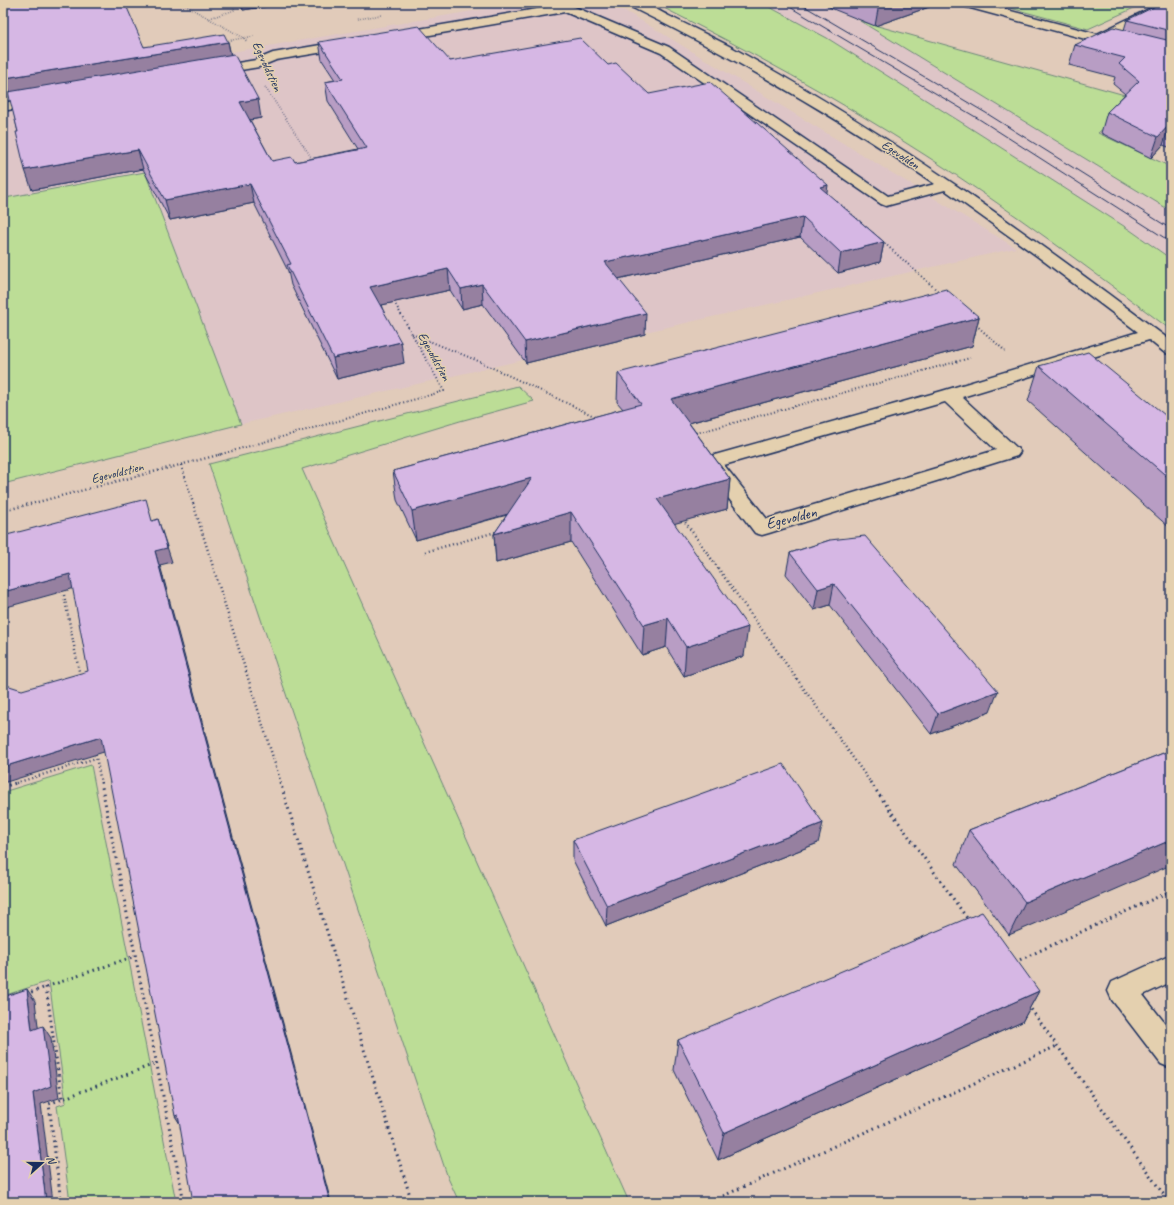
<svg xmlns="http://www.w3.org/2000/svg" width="1174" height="1205" font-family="Caveat,sans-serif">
<rect width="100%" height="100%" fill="#e1cbba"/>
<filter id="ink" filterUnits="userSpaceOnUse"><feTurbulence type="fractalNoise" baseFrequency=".025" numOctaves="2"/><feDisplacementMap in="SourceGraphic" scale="8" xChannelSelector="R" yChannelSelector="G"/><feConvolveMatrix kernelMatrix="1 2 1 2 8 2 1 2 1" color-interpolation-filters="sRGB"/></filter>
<g filter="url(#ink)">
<g fill="#dec5c7">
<path d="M 520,3 L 594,3 L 622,9 L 1016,248 L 241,424 L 145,172 L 4,198 L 3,193 L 3,91 Z"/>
<path d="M 762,3 L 825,3 L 860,21 L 1171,211 L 1171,259 L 1130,230 L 964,124 L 827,38 Z"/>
</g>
<g fill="#bcdd96" stroke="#6c867a">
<path d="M 654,3 L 762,3 L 827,38 L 964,124 L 1130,230 L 1171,259 L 1171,330 C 1091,270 1010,209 925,155 C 838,99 746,49 654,3 Z"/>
<path d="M 992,3 L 1145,3 L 1088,29 Z"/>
<path d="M 860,21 L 1139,99 L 1098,133 L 1171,167 L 1171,211 Z"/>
<path d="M 145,172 L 241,424 L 3,484 L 3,193 L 5,198 Z"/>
<path d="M 518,386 L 534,401 L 460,421 L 302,469 L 629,1202 L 459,1202 L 448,1178 L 209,464 Z"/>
<path d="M 91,765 L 176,1202 L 70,1202 L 57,1106 L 66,1103 L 49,981 L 3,996 L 3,792 Z"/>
</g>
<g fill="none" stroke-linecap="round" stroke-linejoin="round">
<g stroke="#1b2f5e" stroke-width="3">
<g id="minor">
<path d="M 303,3 L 322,3 L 320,6 L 305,6 Z"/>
<path d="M 627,3 C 632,3 638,2 643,3 C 652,6 661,12 669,16 C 691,27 712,37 733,48 C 888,133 1030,234 1171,341 L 1171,354 L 1165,353 L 1149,340 L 962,397 L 1017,448 L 1020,452 L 1017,456 L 769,533 L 762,535 L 755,533 L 704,466 L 701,462 L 704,458 L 942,391 L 1138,332 L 1037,256 L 945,190 L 886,206 L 881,204 L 661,53 L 565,12 L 395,41 L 391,40 L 389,37 L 391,34 L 395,33 L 566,4 L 570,5 L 669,47 L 888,196 L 935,184 C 837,117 735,58 629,6 ZM 945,402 L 996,450 L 767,519 L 724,465 Z"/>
<path d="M 961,3 L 981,3 L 1097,34 L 1161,3 L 1171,3 L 1171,7 L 1110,38 L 1171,54 L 1171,62 L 963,6 Z"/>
<path d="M 350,40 L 354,41 L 356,44 L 354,47 L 276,60 L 259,67 L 211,75 L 206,74 L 205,71 L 206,68 L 256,60 L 273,53 Z"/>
<path d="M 41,96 L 46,97 L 48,100 L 46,103 L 3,111 L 3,103 Z"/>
<path d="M 1171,955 L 1171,982 L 1143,995 L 1171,1031 L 1171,1068 L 1161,1064 L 1112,1000 L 1108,991 L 1112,982 Z"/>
</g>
</g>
<g stroke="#1b2f5e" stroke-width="1.5" stroke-dasharray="0.5 2" stroke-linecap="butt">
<path d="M 181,3 L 244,38 L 246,41"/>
<path d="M 210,18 L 235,10 L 230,3"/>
<path d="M 358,19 L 381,15"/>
<path d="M 226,41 L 255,36"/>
<path d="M 265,87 L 313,160"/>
</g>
<g stroke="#1b2f5e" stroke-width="2" stroke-dasharray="1 2.5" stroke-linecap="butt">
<path d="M 841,205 L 876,236"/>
<path d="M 882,241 L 939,292"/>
<path d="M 976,325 L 1005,351"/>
<path d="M 412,334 L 476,360 L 596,417"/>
<path d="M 693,434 L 970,358"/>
<path d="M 218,455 L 444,391 L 393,300"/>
</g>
<g stroke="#1b2f5e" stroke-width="2.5" stroke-dasharray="1 3" stroke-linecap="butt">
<path d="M 181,465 L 281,783"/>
<path d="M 3,511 L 222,454"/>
<path d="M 683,519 L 871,783"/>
<path d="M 425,552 L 496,532"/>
<path d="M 64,595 L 80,676"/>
<path d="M 95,751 L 101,783"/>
<path d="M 16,783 L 96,758"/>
</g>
<g stroke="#1b2f5e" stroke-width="3" stroke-dasharray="1.5 4" stroke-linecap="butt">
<path d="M 101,782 L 184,1202"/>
<path d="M 280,782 L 412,1202"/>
<path d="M 870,782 L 969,921"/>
<path d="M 3,787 L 19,782"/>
<path d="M 1015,962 L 1171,891"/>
<path d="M 46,987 L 62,1099"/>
<path d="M 26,994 L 135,956"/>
<path d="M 1028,1005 L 1169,1202"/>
<path d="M 723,1196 L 1057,1046"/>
<path d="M 61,1202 L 49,1104 L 157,1063"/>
<path d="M 400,1202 L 410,1197"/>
</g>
<use href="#minor" fill="#e4d0af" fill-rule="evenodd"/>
<g stroke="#1b2f5e" stroke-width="1">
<path d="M 783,3 L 979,119 L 1171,242"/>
<path d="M 799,3 L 986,113 L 1171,229"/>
</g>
</g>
<g fill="#b89dc4" stroke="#1b2f5e">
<path d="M 239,3 L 289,3 L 243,10 Z"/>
<path d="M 822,3 L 929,3 L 929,7 L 875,26 L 833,9 Z"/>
<path d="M 1171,3 L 1171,148 L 1163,145 L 1151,158 L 1101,133 L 1107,112 L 1125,94 L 1113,84 L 1115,77 L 1069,65 L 1075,45 L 1124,30 L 1127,20 Z"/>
<path d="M 228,42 L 231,55 L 261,118 L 250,120 L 272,161 L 295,162 L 358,149 L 328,101 L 325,82 L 335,80 L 322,60 L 319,42 L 450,61 L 608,65 L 649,94 L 826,193 L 884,242 L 880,262 L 838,273 L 800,237 L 618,279 L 645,334 L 526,363 L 483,304 L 462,309 L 450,290 L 381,305 L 404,363 L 337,379 L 291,285 L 288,271 L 254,203 L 170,220 L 143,169 L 32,190 L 18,132 L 9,92 L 5,78 L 144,47 Z"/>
<path d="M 979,317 L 972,346 L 689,423 L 730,479 L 727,509 L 674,523 L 744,656 L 684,676 L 666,647 L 642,655 L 571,542 L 496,563 L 494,534 L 507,515 L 416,540 L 397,500 L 393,471 L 623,409 L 617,402 L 618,373 Z"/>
<path d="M 1039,366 L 1171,420 L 1171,529 L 1028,401 Z"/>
<path d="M 830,540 L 990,712 L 931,734 L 830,605 L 814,610 L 786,574 L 790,553 Z"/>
<path d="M 1171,750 L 1009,935 L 956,864 L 969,830 Z"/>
<path d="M 573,840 L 818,843 L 606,926 L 573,860 Z"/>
<path d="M 1039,991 L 1022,1022 L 718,1160 L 674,1070 L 678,1040 Z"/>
</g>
<g fill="#9680a0" stroke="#1b2f5e">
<path d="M 242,3 L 289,3 L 243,10 Z"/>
<path d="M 883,3 L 929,3 L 929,7 L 875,26 L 879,4 Z"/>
<path d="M 228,42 L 232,62 L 12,100 L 5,78 Z"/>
<path d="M 258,99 L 261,118 L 244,121 L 240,102 Z"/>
<path d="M 1170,124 L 1163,145 L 1151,158 L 1158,137 Z"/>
<path d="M 138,150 L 143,169 L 32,190 L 25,170 Z"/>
<path d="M 250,184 L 254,203 L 170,220 L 165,200 Z"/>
<path d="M 828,185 L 825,205 L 820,187 Z"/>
<path d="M 803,217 L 800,237 L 609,281 L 605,262 Z"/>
<path d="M 884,242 L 880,262 L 838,273 L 841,253 Z"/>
<path d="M 448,269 L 450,290 L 373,307 L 370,287 Z"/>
<path d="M 482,284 L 483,304 L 462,309 L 461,289 Z"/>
<path d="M 646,313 L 645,334 L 526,363 L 525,342 Z"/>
<path d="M 979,317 L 972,346 L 670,428 L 671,399 Z"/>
<path d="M 401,342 L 404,363 L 337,379 L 333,358 Z"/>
<path d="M 532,478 L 533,507 L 416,540 L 412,511 Z"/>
<path d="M 730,479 L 727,509 L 655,529 L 657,499 Z"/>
<path d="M 571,512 L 571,542 L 496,563 L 494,534 Z"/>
<path d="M 158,519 L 172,562 L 160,565 L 331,1202 L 330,1202 L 155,551 Z"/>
<path d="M 70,574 L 75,588 L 3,608 L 3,592 Z"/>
<path d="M 834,584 L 830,605 L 814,610 L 818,589 Z"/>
<path d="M 668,618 L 666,647 L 642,655 L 644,625 Z"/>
<path d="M 748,627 L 744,656 L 684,676 L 686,647 Z"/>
<path d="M 998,691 L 990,712 L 931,734 L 938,714 Z"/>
<path d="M 101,737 L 107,751 L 3,783 L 3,767 Z"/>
<path d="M 823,823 L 818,843 L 606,926 L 607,906 Z"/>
<path d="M 1171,840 L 1171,865 L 1009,935 L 1025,902 Z"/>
<path d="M 27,989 L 35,1001 L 40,1042 L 32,1030 Z"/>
<path d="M 1039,991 L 1022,1022 L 718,1160 L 724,1133 Z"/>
<path d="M 43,1026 L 51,1038 L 59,1098 L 41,1104 L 53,1202 L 46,1202 L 33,1093 Z"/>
<path d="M 178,1115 L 182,1127 L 175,1116 Z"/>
</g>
<g fill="#d6b7e4" stroke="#1b2f5e">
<path d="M 3,3 L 125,3 L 144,47 L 224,34 L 228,42 L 5,78 L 3,72 Z"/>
<path d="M 1162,3 L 1171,3 L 1171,31 L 1127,20 Z"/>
<path d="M 419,26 L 450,61 L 580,38 L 608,65 L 616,63 L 649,94 L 710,82 L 828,185 L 820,187 L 884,242 L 841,253 L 803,217 L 610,261 L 605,262 L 646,313 L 525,342 L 482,284 L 461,289 L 448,269 L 370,287 L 401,342 L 333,358 L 287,265 L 291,264 L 250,184 L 165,200 L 138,150 L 25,170 L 16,132 L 18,132 L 8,92 L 234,54 L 258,99 L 240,102 L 272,161 L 292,157 L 295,162 L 367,148 L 325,82 L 343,79 L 319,42 Z"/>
<path d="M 1113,27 L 1171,41 L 1171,124 L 1170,124 L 1158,137 L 1107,112 L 1139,81 L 1119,64 L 1125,58 L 1075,45 Z"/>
<path d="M 946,289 L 979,317 L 671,399 L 730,479 L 657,499 L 748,627 L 686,647 L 668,618 L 644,625 L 571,512 L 494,534 L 532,478 L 412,511 L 393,471 L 641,404 L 618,373 Z"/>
<path d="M 1088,352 L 1171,420 L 1171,480 L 1039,366 Z"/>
<path d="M 146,499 L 152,521 L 158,519 L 167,548 L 155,551 L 330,1202 L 193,1202 L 178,1115 L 175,1116 L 101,737 L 3,767 L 3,684 L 22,690 L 88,671 L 70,574 L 3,592 L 3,536 Z"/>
<path d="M 865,536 L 998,691 L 938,714 L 834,584 L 818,589 L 790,553 L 830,540 Z"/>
<path d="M 1171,750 L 1171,840 L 1025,902 L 969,830 Z"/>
<path d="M 783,764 L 823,823 L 607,906 L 573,840 Z"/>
<path d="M 982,912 L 1039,991 L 724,1133 L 678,1040 Z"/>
<path d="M 27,989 L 32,1030 L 43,1026 L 51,1086 L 33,1093 L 46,1202 L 3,1202 L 3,997 Z"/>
</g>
</g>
<g text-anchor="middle" stroke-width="3" stroke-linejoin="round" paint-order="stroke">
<g font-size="13" fill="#1b2f5e" stroke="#e4d0af">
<text transform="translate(268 66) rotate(65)" y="5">Egevoldstien</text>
<text transform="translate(901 154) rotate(33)" y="5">Egevolden</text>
<text transform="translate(435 356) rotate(61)" y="5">Egevoldstien</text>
<text transform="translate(117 472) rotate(-14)" y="5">Egevoldstien</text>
</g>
<g font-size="16" fill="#1b2f5e" stroke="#e4d0af">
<text transform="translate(791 517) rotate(-14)" y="6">Egevolden</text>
</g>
</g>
<rect width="1174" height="1205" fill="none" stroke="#e4d0af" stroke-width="16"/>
<rect x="8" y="8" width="1158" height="1189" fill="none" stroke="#1b2f5e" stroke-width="1.5" filter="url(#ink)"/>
<g transform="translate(42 1163) rotate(69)" stroke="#e4d0af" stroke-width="3" paint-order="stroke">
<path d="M0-3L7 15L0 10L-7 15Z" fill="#1b2f5e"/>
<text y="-6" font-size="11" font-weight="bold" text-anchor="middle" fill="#1b2f5e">N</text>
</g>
</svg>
